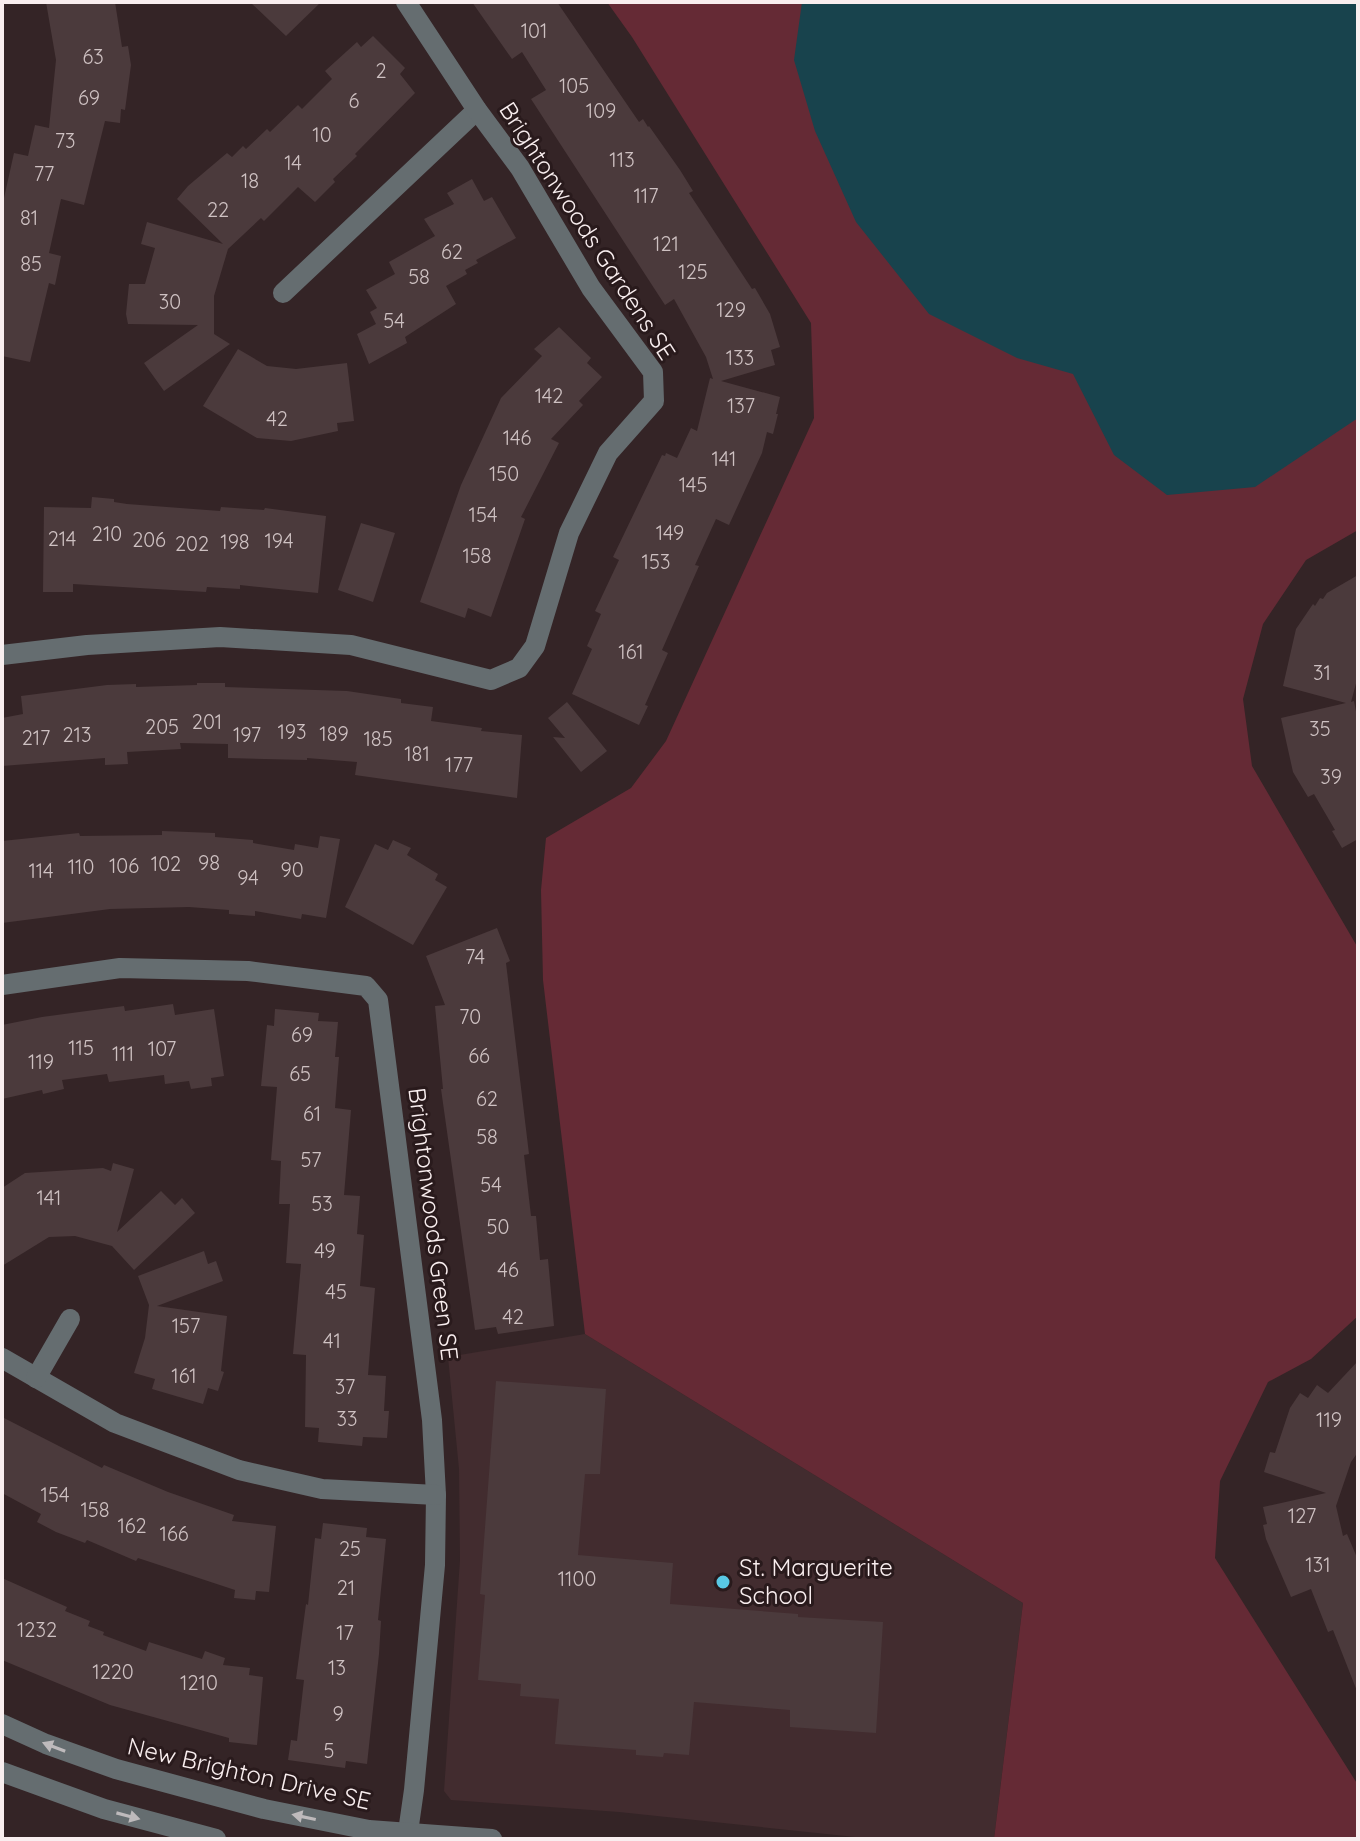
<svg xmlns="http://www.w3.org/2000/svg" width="1360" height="1841" font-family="Quicksand,sans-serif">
<rect width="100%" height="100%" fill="#342426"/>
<path fill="#422c2f" d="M 585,1334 L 1023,1603 L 994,1839 L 874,1839 L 619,1812 L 451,1800 L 444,1791 L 460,1560 L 459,1469 L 448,1357 Z"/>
<path fill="#652a35" d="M 607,2 L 1358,2 L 1358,530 L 1306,560 L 1263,624 L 1243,699 L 1252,766 L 1358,948 L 1358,1316 L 1311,1359 L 1268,1382 L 1220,1481 L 1215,1558 L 1358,1785 L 1358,1839 L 994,1839 L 1023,1603 L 585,1334 L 543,980 L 541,890 L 546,838 L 631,788 L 666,741 L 814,418 L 811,323 L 632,37 Z"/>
<path fill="#18434d" d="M 802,2 L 1358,2 L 1358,418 L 1255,487 L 1167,495 L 1114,455 L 1073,374 L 1017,358 L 929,314 L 856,222 L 815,131 L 794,60 Z"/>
<g fill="#4b3a3c">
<path d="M 46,2 L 115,2 L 122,47 L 128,46 L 131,65 L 125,110 L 121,109 L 120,123 L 105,121 L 84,205 L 61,199 L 49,253 L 61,256 L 55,285 L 49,283 L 30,362 L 2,356 L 2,207 L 14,153 L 28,156 L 35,125 L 49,128 L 56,60 Z"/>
<path d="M 250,2 L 321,2 L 286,36 Z"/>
<path d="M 472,2 L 557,2 L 639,122 L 643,119 L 648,127 L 649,126 L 680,170 L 693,191 L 689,193 L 752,289 L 755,288 L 770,314 L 780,347 L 771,350 L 775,365 L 721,381 L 780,397 L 776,414 L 778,414 L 773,434 L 767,432 L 762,453 L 729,525 L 716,519 L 695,565 L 699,566 L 662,650 L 668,653 L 645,705 L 648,706 L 639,725 L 572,694 L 592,649 L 587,646 L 601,614 L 595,611 L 619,560 L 613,557 L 662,455 L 665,456 L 666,453 L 677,458 L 691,428 L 697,431 L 710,378 L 713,379 L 706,357 L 674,299 L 665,305 L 531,99 L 546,90 L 522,52 L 512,59 Z"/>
<path d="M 373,36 L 405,68 L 400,74 L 415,93 L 355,154 L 357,156 L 333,179 L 335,182 L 315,202 L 298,187 L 264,221 L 261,218 L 228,249 L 214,296 L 214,334 L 230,344 L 164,391 L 144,363 L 198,325 L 128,324 L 126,314 L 129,284 L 145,284 L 155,248 L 141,244 L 147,222 L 223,244 L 177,199 L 188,186 L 227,153 L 232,157 L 243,146 L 246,149 L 267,129 L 270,132 L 298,105 L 302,109 L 332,79 L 325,71 L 357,42 L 361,47 Z"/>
<path d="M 472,179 L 484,201 L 492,197 L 516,238 L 476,260 L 478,263 L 465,270 L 467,274 L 446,286 L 456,304 L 405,337 L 407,343 L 369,364 L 357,334 L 376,324 L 370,312 L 377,308 L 366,290 L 395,274 L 389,262 L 435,236 L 424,219 L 454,204 L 447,193 Z"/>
<path d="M 559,327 L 591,358 L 587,363 L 602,377 L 579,401 L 583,405 L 551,439 L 559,443 L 521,517 L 525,519 L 491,617 L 468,608 L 465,618 L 420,602 L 461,485 L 501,398 L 542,356 L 534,349 Z"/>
<path d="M 238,349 L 267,366 L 296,369 L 347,363 L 354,421 L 337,423 L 338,431 L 291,441 L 257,438 L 203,406 Z"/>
<path d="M 92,497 L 114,499 L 114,502 L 127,504 L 220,511 L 221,507 L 264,510 L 265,508 L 326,516 L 318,593 L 240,585 L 240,589 L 207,587 L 206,592 L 73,584 L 73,592 L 43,592 L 44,507 L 91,508 Z"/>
<path d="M 361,523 L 395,533 L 373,602 L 338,590 Z"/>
<path d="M 1358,575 L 1358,676 L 1351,702 L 1354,701 L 1358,722 L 1358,839 L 1342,848 L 1332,831 L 1335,830 L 1314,794 L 1308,797 L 1293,772 L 1281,718 L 1346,703 L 1283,686 L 1296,629 L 1313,604 L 1315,606 L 1320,598 L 1323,599 L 1327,593 Z"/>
<path d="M 197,683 L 225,683 L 225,687 L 347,691 L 401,699 L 401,703 L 433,707 L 431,721 L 482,728 L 481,731 L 522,735 L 517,798 L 355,775 L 357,762 L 307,758 L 307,760 L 228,758 L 228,744 L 180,743 L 181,749 L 127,752 L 128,764 L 105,765 L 105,758 L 2,766 L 2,718 L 23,714 L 21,696 L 107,685 L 136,684 L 136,687 L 197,685 Z"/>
<path d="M 567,702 L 607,751 L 581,772 L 553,737 L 565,738 L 548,718 Z"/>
<path d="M 162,831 L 215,833 L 215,837 L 253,840 L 253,843 L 294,850 L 295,844 L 318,848 L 320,836 L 340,839 L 326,918 L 302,914 L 301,919 L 255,911 L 255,916 L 229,914 L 229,910 L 189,907 L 110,909 L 2,923 L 2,841 L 79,833 L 80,836 L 162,835 Z"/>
<path d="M 393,840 L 411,848 L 407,855 L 438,874 L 435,880 L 447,887 L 413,945 L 345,907 L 375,844 L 388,850 Z"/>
<path d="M 497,928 L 510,961 L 506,963 L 529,1154 L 524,1155 L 531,1216 L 536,1216 L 540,1260 L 548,1259 L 554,1326 L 498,1334 L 496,1327 L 475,1330 L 441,1089 L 443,1089 L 435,1006 L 445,1005 L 426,956 Z"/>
<path d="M 173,1004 L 175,1015 L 214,1009 L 224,1076 L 211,1078 L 212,1086 L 191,1089 L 189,1081 L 165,1084 L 164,1075 L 109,1082 L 107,1074 L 62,1080 L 64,1089 L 43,1094 L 42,1090 L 2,1099 L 2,1025 L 42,1017 L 124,1006 L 125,1011 Z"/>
<path d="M 275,1009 L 319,1013 L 318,1021 L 338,1022 L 335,1057 L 339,1057 L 335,1108 L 351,1110 L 344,1195 L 360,1196 L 357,1234 L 364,1235 L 360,1286 L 375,1288 L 368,1375 L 386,1376 L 384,1411 L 389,1411 L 387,1438 L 363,1437 L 362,1446 L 318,1442 L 319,1428 L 305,1427 L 306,1355 L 293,1354 L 301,1264 L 286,1263 L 290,1204 L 279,1204 L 281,1161 L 271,1160 L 277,1087 L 261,1086 L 267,1025 L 274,1026 Z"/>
<path d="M 113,1163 L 134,1169 L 117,1232 L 161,1191 L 175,1205 L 182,1198 L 195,1213 L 134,1270 L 112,1246 L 75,1236 L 49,1237 L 2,1266 L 2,1188 L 25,1173 L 103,1168 L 111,1171 Z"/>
<path d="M 204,1251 L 208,1264 L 216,1261 L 223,1281 L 157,1306 L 227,1316 L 221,1371 L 224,1372 L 218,1391 L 208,1388 L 203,1404 L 152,1389 L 155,1379 L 134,1373 L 145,1338 L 149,1305 L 138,1276 Z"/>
<path d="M 1358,1361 L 1358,1452 L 1351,1462 L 1336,1506 L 1343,1536 L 1347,1534 L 1358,1560 L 1357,1691 L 1333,1630 L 1328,1632 L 1311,1589 L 1291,1597 L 1266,1539 L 1263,1525 L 1267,1524 L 1263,1507 L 1326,1493 L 1264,1472 L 1270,1452 L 1275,1453 L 1290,1408 L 1300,1393 L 1308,1398 L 1317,1385 L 1328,1393 Z"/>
<path d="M 496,1381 L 606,1389 L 600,1474 L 585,1474 L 578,1555 L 673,1563 L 670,1604 L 798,1614 L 798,1617 L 883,1622 L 876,1733 L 790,1727 L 790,1710 L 694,1702 L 689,1755 L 664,1753 L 663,1757 L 636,1755 L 636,1750 L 555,1744 L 559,1699 L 520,1696 L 521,1684 L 478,1680 L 485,1595 L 480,1594 Z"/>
<path d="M 2,1417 L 102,1468 L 104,1465 L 168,1492 L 234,1515 L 232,1521 L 276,1526 L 269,1592 L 256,1591 L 255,1600 L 234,1598 L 235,1590 L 138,1558 L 136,1561 L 87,1540 L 85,1543 L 56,1532 L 37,1522 L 41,1514 L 2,1493 Z"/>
<path d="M 323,1523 L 367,1528 L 366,1537 L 386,1539 L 378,1620 L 381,1621 L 379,1654 L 367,1764 L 346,1761 L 345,1768 L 288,1760 L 291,1740 L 297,1741 L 304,1680 L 296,1679 L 306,1604 L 308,1605 L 315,1538 L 321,1539 Z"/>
<path d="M 2,1578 L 67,1607 L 65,1611 L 90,1621 L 88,1626 L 104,1632 L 103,1635 L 146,1651 L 149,1642 L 202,1659 L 205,1651 L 225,1658 L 223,1665 L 250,1668 L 249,1675 L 263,1677 L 257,1745 L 229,1742 L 229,1738 L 110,1705 L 2,1660 Z"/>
</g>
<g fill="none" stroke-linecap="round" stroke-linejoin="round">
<g stroke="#656d70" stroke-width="20">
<path d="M 283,293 L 477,110"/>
<path d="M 2,655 L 87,645 L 220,637 L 351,645 L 491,680 L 519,668 L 535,646 L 569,533 L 608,453 L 654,401 L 653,372 L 591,288 L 520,168 L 477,110 L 406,2"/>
<path d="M 2,985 L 120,968 L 248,971 L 366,986 L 378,1000 L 432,1420 L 436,1495 L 435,1565 L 414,1790 L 407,1839"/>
<path d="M 2,1358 L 115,1423 L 239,1470 L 322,1489 L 436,1495"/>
<path d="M 36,1378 L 70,1319"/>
<path d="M 2,1724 L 46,1744 L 116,1769 L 264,1809 L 369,1830 L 492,1839"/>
<path d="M 2,1772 L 104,1809 L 216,1839"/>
</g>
</g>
<defs><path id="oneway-solid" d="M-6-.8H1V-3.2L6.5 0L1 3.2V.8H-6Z" transform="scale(2)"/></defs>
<g fill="#bebabc">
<use href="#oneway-solid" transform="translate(54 1747) rotate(-159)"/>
<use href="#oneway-solid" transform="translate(128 1816) rotate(15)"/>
<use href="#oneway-solid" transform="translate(304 1817) rotate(-168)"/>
</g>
<circle fill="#59c8e4" stroke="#291a1c" stroke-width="3" cx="723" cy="1582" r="8"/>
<g text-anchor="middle" stroke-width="6" stroke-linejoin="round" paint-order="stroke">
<g font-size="20" fill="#cec1c2">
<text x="534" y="38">101</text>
<text x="93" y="64">63</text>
<text x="381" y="78">2</text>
<text x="574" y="93">105</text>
<text x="89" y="105">69</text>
<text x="354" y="108">6</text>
<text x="601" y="118">109</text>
<text x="322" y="142">10</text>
<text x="65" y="148">73</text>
<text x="622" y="167">113</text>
<text x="293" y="170">14</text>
<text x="44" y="181">77</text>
<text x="250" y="188">18</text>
<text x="646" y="203">117</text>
<text x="218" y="217">22</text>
<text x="29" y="225">81</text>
<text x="666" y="251">121</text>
<text x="452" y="259">62</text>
<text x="31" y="271">85</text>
<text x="693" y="279">125</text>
<text x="419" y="284">58</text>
<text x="170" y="309">30</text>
<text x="731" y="317">129</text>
<text x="394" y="328">54</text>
<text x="740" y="365">133</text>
<text x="549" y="403">142</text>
<text x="741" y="413">137</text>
<text x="277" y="426">42</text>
<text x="517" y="445">146</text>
<text x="724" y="466">141</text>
<text x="504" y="481">150</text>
<text x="693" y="492">145</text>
<text x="483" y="522">154</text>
<text x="670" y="540">149</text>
<text x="107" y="541">210</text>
<text x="62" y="546">214</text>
<text x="149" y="547">206</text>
<text x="279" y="548">194</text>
<text x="235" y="549">198</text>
<text x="192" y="551">202</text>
<text x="477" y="563">158</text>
<text x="656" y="569">153</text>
<text x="631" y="659">161</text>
<text x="1322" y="680">31</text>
<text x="207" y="729">201</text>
<text x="162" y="734">205</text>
<text x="1320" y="736">35</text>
<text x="292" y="739">193</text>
<text x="334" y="741">189</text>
<text x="77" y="742">213</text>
<text x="247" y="742">197</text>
<text x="36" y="745">217</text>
<text x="378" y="746">185</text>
<text x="417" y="761">181</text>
<text x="459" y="772">177</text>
<text x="1331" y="784">39</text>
<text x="209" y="870">98</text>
<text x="166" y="871">102</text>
<text x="124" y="873">106</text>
<text x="81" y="874">110</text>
<text x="292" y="877">90</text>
<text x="41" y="878">114</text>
<text x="248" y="885">94</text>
<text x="475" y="964">74</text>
<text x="470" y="1024">70</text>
<text x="302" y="1042">69</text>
<text x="81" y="1055">115</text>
<text x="162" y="1056">107</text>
<text x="123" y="1061">111</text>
<text x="479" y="1063">66</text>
<text x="41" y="1069">119</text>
<text x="300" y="1081">65</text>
<text x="487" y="1106">62</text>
<text x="312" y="1121">61</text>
<text x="487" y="1144">58</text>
<text x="311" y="1167">57</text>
<text x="491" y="1192">54</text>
<text x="49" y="1205">141</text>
<text x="322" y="1211">53</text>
<text x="498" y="1234">50</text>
<text x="325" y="1258">49</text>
<text x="508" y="1277">46</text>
<text x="336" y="1299">45</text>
<text x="513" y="1324">42</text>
<text x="186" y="1333">157</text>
<text x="332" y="1348">41</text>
<text x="184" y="1383">161</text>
<text x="345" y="1394">37</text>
<text x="347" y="1426">33</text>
<text x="1329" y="1427">119</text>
<text x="55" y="1502">154</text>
<text x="95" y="1517">158</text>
<text x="1302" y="1523">127</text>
<text x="132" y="1533">162</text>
<text x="174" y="1541">166</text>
<text x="350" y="1556">25</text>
<text x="1318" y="1572">131</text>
<text x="577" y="1586">1100</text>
<text x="346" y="1595">21</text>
<text x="37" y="1637">1232</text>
<text x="345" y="1640">17</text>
<text x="337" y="1675">13</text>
<text x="113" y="1679">1220</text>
<text x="199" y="1690">1210</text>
<text x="338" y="1721">9</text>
<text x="329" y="1758">5</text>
</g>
<g font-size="24" fill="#f9eeef" stroke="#291a1c">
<text transform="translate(587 231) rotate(57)" y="8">Brightonwoods Gardens SE</text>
<text transform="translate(433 1224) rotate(83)" y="8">Brightonwoods Green SE</text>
<text transform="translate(249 1774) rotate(13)" y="8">New Brighton Drive SE</text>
</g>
<g font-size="24" fill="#f9eeef" stroke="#291a1c" text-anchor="start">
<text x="739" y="1576">St. Marguerite<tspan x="739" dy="28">School</tspan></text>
</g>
</g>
<rect width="1360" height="1841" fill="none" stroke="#f9eeef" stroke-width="8"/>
</svg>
